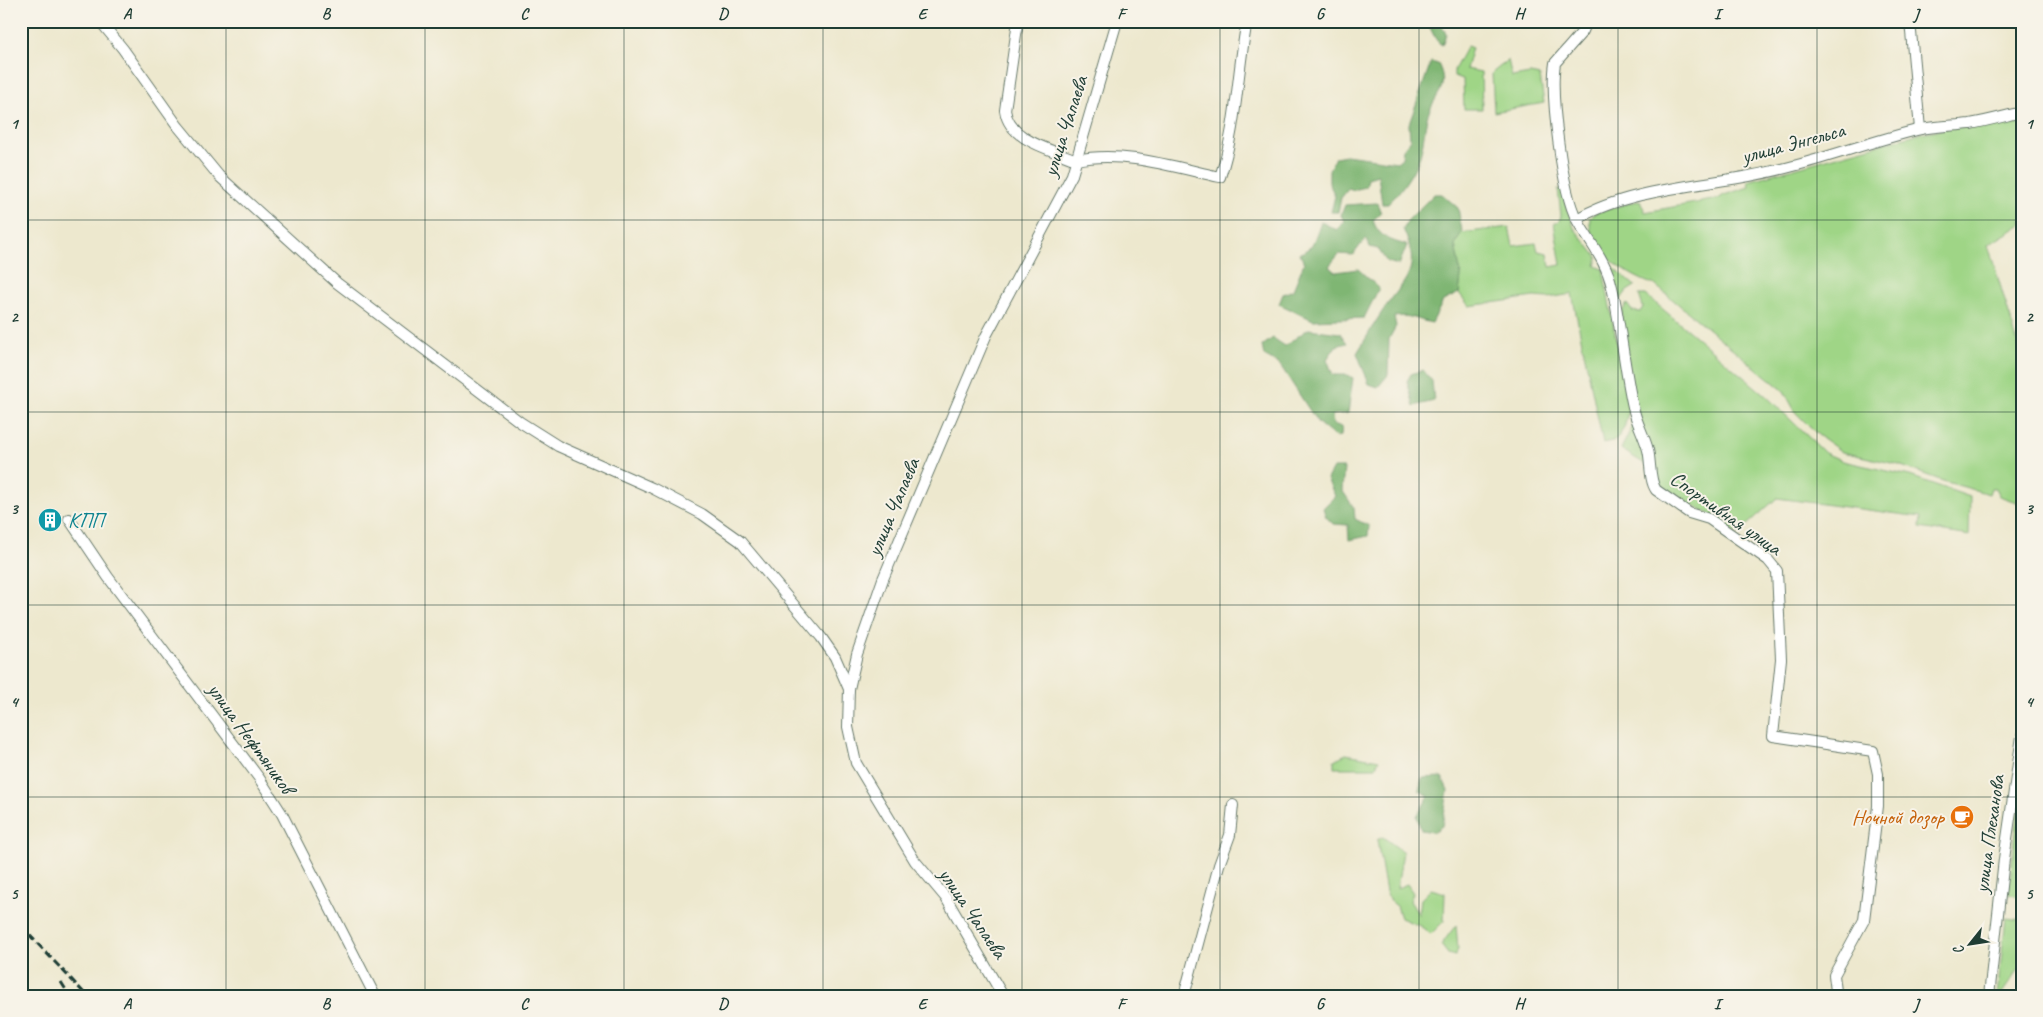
<svg xmlns="http://www.w3.org/2000/svg" width="2043" height="1017" font-family="Caveat,sans-serif">
<rect width="100%" height="100%" fill="#f7f3e8"/>
<filter id="ink" filterUnits="userSpaceOnUse"><feTurbulence type="fractalNoise" baseFrequency=".02" numOctaves="2"/><feDisplacementMap in="SourceGraphic" scale="10" xChannelSelector="R" yChannelSelector="G"/><feConvolveMatrix kernelMatrix="1 2 1 2 8 2 1 2 1" color-interpolation-filters="sRGB"/></filter>
<filter id="wash" filterUnits="userSpaceOnUse"><feTurbulence type="fractalNoise" baseFrequency=".0096" numOctaves="4" result="noise"/><feDisplacementMap in="SourceGraphic" scale="20" xChannelSelector="R" yChannelSelector="G"/><feGaussianBlur stdDeviation="1.12" result="paint"/><feColorMatrix in="noise" values="0 0 0 0 0 0 0 0 0 0 0 0 0 0 0 0 0 1.4 0 .05"/><feComposite in="paint" operator="in"/></filter>
<g filter="url(#wash)">
<rect width="100%" height="100%" fill="#ede8ce"/>
<g fill="#9fd586" stroke="#5f895d">
<path d="M 1467,46 L 1472,48 L 1466,69 L 1481,72 L 1482,109 L 1464,109 L 1463,79 L 1454,76 L 1454,70 Z"/>
<path d="M 1508,60 L 1512,77 L 1530,74 L 1540,76 L 1544,103 L 1494,112 L 1492,73 Z"/>
<path d="M 2022,115 L 2022,224 L 1988,245 L 2022,357 L 2022,504 L 1999,496 L 1995,488 L 1991,488 L 1989,494 L 1943,481 L 1896,464 L 1842,452 L 1818,435 L 1796,413 L 1784,391 L 1655,285 C 1628,276 1586,250 1590,217 L 1595,213 L 1640,200 L 1645,212 L 1718,199 L 1724,195 L 1749,187 L 1748,181 L 1920,133 Z"/>
<path d="M 1558,189 L 1562,189 L 1574,228 L 1598,258 L 1596,266 L 1603,269 L 1629,409 L 1624,428 L 1616,440 L 1603,443 L 1572,294 L 1548,298 L 1534,297 L 1469,306 L 1459,293 L 1461,276 L 1455,245 L 1461,233 L 1509,227 L 1513,246 L 1536,243 L 1538,251 L 1548,253 L 1550,267 L 1561,265 L 1554,223 L 1559,221 L 1561,216 Z"/>
<path d="M 1608,263 L 1635,286 L 1627,291 L 1617,304 Z"/>
<path d="M 1639,295 L 1646,295 L 1765,395 L 1825,453 L 1843,461 L 1910,476 L 1970,497 L 1969,536 L 1920,528 L 1921,517 L 1777,498 L 1737,534 L 1712,515 L 1663,490 L 1656,479 L 1636,405 L 1621,325 L 1622,311 L 1627,304 L 1632,311 L 1640,312 L 1643,307 Z"/>
<path d="M 1634,423 L 1639,431 L 1648,466 L 1621,449 Z"/>
<path d="M 1346,754 L 1379,760 L 1375,768 L 1334,768 L 1334,760 Z"/>
<path d="M 2022,787 L 2022,898 L 2008,894 Z"/>
<path d="M 1383,837 L 1403,852 L 1397,888 L 1407,884 L 1413,893 L 1410,901 L 1419,915 L 1421,899 L 1431,889 L 1445,893 L 1444,921 L 1431,934 L 1420,926 L 1401,918 L 1397,906 L 1390,901 L 1386,892 L 1377,840 Z"/>
<path d="M 2006,918 L 2022,920 L 2022,965 L 2000,996 L 1997,996 Z"/>
<path d="M 1456,925 L 1458,949 L 1455,956 L 1448,954 L 1441,945 Z"/>
</g>
<g fill="#7fb673" stroke="#4f7a54">
<path d="M 1424,21 L 1440,21 L 1446,34 L 1442,45 C 1432,39 1433,27 1424,21 Z"/>
<path d="M 1431,62 L 1438,64 C 1451,89 1433,95 1427,118 C 1424,129 1424,141 1421,152 C 1418,167 1399,194 1388,204 L 1382,204 L 1378,175 L 1368,178 L 1366,187 L 1353,190 L 1349,188 L 1341,198 L 1338,212 L 1331,212 L 1335,196 L 1329,183 L 1329,170 L 1335,157 L 1346,155 L 1397,162 L 1402,158 L 1403,149 L 1410,141 L 1409,124 Z"/>
<path d="M 1434,194 L 1442,194 L 1458,208 L 1462,231 L 1455,245 L 1461,276 L 1459,293 L 1443,301 L 1432,323 C 1416,320 1411,314 1394,317 L 1396,326 L 1389,339 L 1388,375 L 1378,387 L 1369,384 L 1357,353 C 1366,339 1373,325 1382,312 C 1404,279 1423,272 1403,229 L 1408,220 Z"/>
<path d="M 1377,203 L 1381,213 L 1373,220 C 1378,237 1391,241 1407,245 L 1399,265 L 1387,262 L 1378,249 L 1370,247 L 1366,238 L 1353,255 L 1339,254 L 1329,266 L 1336,272 L 1358,269 L 1379,288 L 1364,318 L 1313,320 L 1279,304 L 1283,294 L 1293,290 L 1304,263 L 1300,254 L 1312,246 L 1321,222 L 1337,230 L 1344,221 L 1341,215 L 1345,205 Z"/>
<path d="M 1308,329 L 1340,333 L 1347,343 L 1336,346 L 1327,359 L 1333,375 L 1348,375 L 1353,378 L 1348,413 L 1332,415 L 1333,424 L 1342,427 L 1341,436 L 1335,437 L 1318,423 L 1280,365 L 1264,356 L 1262,346 L 1273,338 L 1285,346 Z"/>
<path d="M 1423,370 L 1432,381 L 1434,401 L 1414,406 L 1407,381 L 1411,374 Z"/>
<path d="M 1333,468 L 1344,468 L 1342,490 L 1354,508 L 1355,519 L 1369,526 L 1368,536 L 1349,540 L 1348,525 L 1333,524 L 1326,517 L 1323,508 L 1335,496 L 1327,479 Z"/>
<path d="M 1442,777 L 1448,790 L 1442,826 L 1434,832 L 1421,830 L 1417,816 L 1429,796 L 1419,790 L 1422,778 Z"/>
</g>
</g>
<g filter="url(#ink)">
<g fill="none" stroke-linecap="round" stroke-linejoin="round">
<g stroke="#67796a" stroke-width="12">
<g id="minor">
<path d="M 100,21 L 123,49 L 177,125 L 219,176 L 337,283 L 520,422 L 558,446 L 652,488 L 702,514 L 740,541 L 821,637 L 835,657 L 849,689"/>
<path d="M 1018,21 L 1005,110 C 1009,141 1051,149 1076,160"/>
<path d="M 1587,21 L 1583,31 L 1555,63 C 1550,95 1562,192 1577,220 C 1590,243 1606,260 1612,287 C 1621,326 1624,367 1633,407 C 1636,422 1644,435 1648,450 C 1651,462 1649,480 1656,490 L 1689,513 L 1709,519 L 1768,560 L 1777,571 L 1781,659 L 1773,736 L 1873,751 L 1878,774 L 1878,806 L 1864,920 L 1834,975 L 1836,991 L 1839,996"/>
<path d="M 1910,21 L 1920,129"/>
<path d="M 1076,160 C 1123,150 1174,167 1220,177 C 1237,127 1237,73 1247,21"/>
<path d="M 1577,219 C 1624,191 1695,186 1749,176 C 1806,166 1861,144 1917,130 C 1934,126 1953,126 1970,124 C 1987,121 2005,116 2022,112"/>
<path d="M 69,519 L 108,577 L 259,778 L 282,814 L 375,996"/>
<path d="M 1003,996 L 946,898 L 915,861 L 856,763 L 848,727 L 849,689 L 857,654 L 883,579 L 986,336 L 1072,175 L 1117,21"/>
<path d="M 1184,996 L 1219,865 L 1230,835 L 1233,805"/>
<path d="M 1989,996 L 2004,859 L 2022,736"/>
</g>
</g>
<use href="#minor" stroke="#fff" stroke-width="10"/>
<g stroke="#1f3d34" stroke-width="3" stroke-dasharray="8 4" stroke-linecap="butt">
<path d="M 21,926 L 87,996"/>
<path d="M 61,982 L 70,996"/>
</g>
</g>
</g>
<path fill="none" stroke="#1f3d34" stroke-width="1" stroke-opacity="0.55" d="M 226,21 L 226,996M 425,21 L 425,996M 624,21 L 624,996M 823,21 L 823,996M 1022,21 L 1022,996M 1220,21 L 1220,996M 1419,21 L 1419,996M 1618,21 L 1618,996M 1817,21 L 1817,996M 21,220 L 2022,220M 21,412 L 2022,412M 21,605 L 2022,605M 21,797 L 2022,797"/>
<defs>
<g id="building-disc" transform="scale(1.25)"><circle r="9.5" fill="#0f9aa8" stroke="#f7f3e8"/><path d="M-4-6H4V6H1V3H-1V6H-4ZM-2.5-4.3h1.7v1.8h-1.7ZM.8-4.3h1.7v1.8H.8ZM-2.5-1h1.7V.8h-1.7ZM.8-1h1.7V.8H.8Z" fill="#fff"/></g>
<g id="cafe-disc" transform="scale(1.25)"><circle r="9.5" fill="#e8710a" stroke="#f7f3e8"/><path d="M-5.5-4.5H6V0H3Q3 3.5 0 3.5H-2.5Q-5.5 3.5-5.5 0ZM3-3.2v2h1.7v-2ZM-6 4.5H4V6H-6Z" fill="#fff"/></g>
</defs>
<g fill-rule="evenodd">
<use href="#building-disc" x="50" y="520"/>
<use href="#cafe-disc" x="1962" y="817"/>
</g>
<g text-anchor="middle" stroke-width="4" stroke-linejoin="round" paint-order="stroke">
<g font-size="21" fill="#1f3d34" stroke="#f7f3e8">
<text transform="translate(1065 126) rotate(-72)" y="7">улица Чапаева</text>
<text transform="translate(1793 143) rotate(-15)" y="7">улица Энгельса</text>
<text transform="translate(893 507) rotate(-67)" y="7">улица Чапаева</text>
<text transform="translate(1726 513) rotate(35)" y="7">Спортивная улица</text>
<text transform="translate(251 738) rotate(54)" y="7">улица Нефтяников</text>
<text transform="translate(1989 834) rotate(-82)" y="7">улица Плеханова</text>
<text transform="translate(973 913) rotate(56)" y="7">улица Чапаева</text>
</g>
<g font-size="21" fill="#0d838f" stroke="#f7f3e8" text-anchor="start">
<text x="68" y="527">КПП</text>
</g>
<g font-size="21" fill="#c56008" stroke="#f7f3e8" text-anchor="end">
<text x="1944" y="824">Ночной дозор</text>
</g>
</g>
<rect width="2043" height="1017" fill="none" stroke="#f7f3e8" stroke-width="55"/>
<g transform="translate(1970 944) rotate(240)" stroke="#f7f3e8" stroke-width="4" paint-order="stroke">
<path d="M0-4L9 19L0 12L-9 19Z" fill="#1f3d34"/>
<text y="-8" font-size="14" font-weight="bold" text-anchor="middle" fill="#1f3d34">С</text>
</g>
<rect x="28" y="28" width="1988" height="962" fill="none" stroke="#1f3d34" stroke-width="2"/>
<g font-size="16" text-anchor="middle" font-weight="bold" fill="#1f3d34">
<text x="127" y="19">A</text>
<text x="326" y="19">B</text>
<text x="524" y="19">C</text>
<text x="723" y="19">D</text>
<text x="922" y="19">E</text>
<text x="1121" y="19">F</text>
<text x="1320" y="19">G</text>
<text x="1519" y="19">H</text>
<text x="1717" y="19">I</text>
<text x="1916" y="19">J</text>
<text x="14" y="129">1</text>
<text x="2029" y="129">1</text>
<text x="14" y="322">2</text>
<text x="2029" y="322">2</text>
<text x="14" y="514">3</text>
<text x="2029" y="514">3</text>
<text x="14" y="707">4</text>
<text x="2029" y="707">4</text>
<text x="14" y="899">5</text>
<text x="2029" y="899">5</text>
<text x="127" y="1009">A</text>
<text x="326" y="1009">B</text>
<text x="524" y="1009">C</text>
<text x="723" y="1009">D</text>
<text x="922" y="1009">E</text>
<text x="1121" y="1009">F</text>
<text x="1320" y="1009">G</text>
<text x="1519" y="1009">H</text>
<text x="1717" y="1009">I</text>
<text x="1916" y="1009">J</text>
</g>
</svg>
